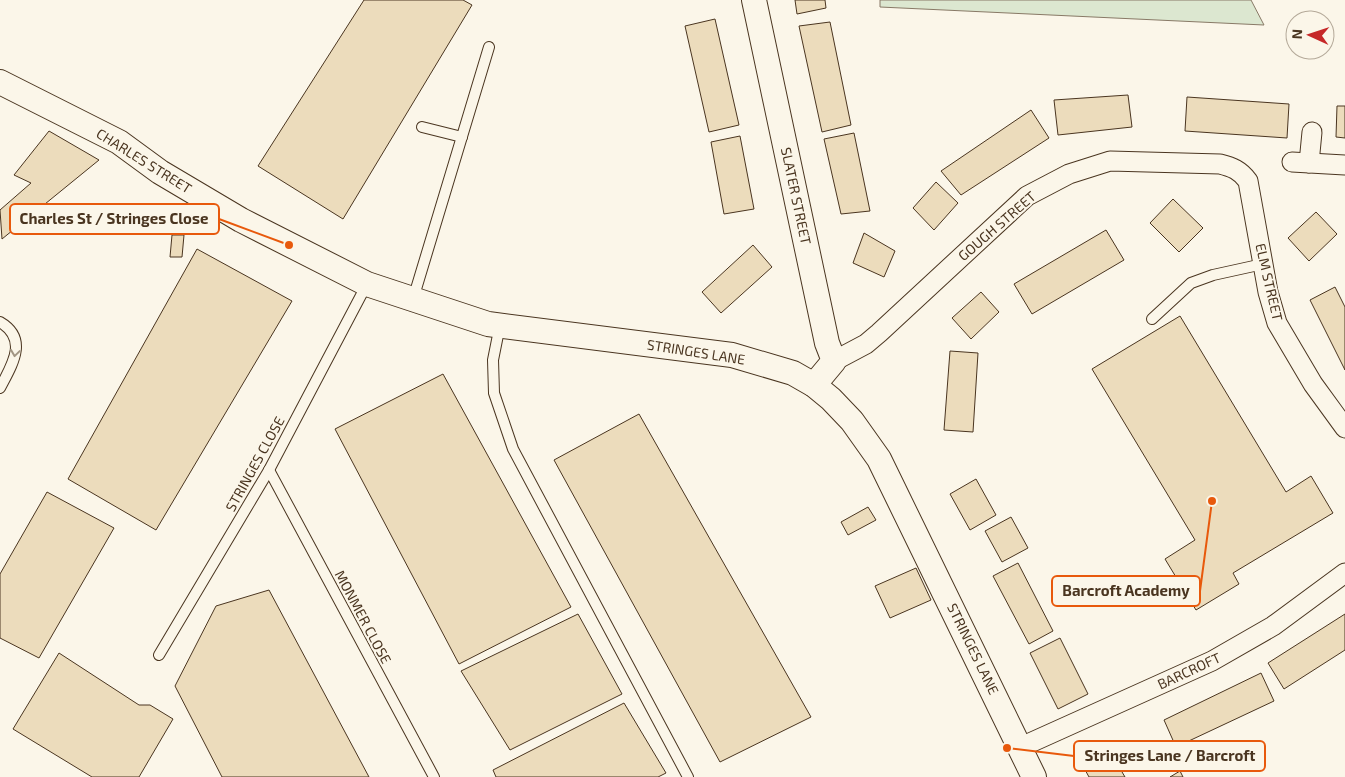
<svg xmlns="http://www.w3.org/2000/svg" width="1345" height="777" font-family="'Exo 2',sans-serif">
<rect width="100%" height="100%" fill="#fbf6e9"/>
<path fill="#dce7d0" stroke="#887966" d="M 880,0 L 1251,0 L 1264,25 L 880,7 Z"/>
<g fill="#ecdcbc" stroke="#4a3520">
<path d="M 364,0 L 463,0 L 472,5 L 343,219 L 258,166 Z"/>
<path d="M 795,0 L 825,0 L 826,8 L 797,14 Z"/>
<path d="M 715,19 L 739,125 L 709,132 L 685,26 Z"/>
<path d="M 830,22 L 851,125 L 822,132 L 799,26 Z"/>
<path d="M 1128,95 L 1132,127 L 1058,135 L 1054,100 Z"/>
<path d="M 1187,97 L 1289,104 L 1287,138 L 1185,131 Z"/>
<path d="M 1337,106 L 1345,106 L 1345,138 L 1336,137 Z"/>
<path d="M 1031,110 L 1049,138 L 961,195 L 941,171 Z"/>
<path d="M 49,131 L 99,160 L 2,239 L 0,210 L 31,183 L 14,175 Z"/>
<path d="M 854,133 L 870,211 L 841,214 L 824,139 Z"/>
<path d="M 740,136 L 754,209 L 724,214 L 711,142 Z"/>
<path d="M 936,182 L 958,203 L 934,230 L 913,208 Z"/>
<path d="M 1173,199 L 1203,228 L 1179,252 L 1150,223 Z"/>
<path d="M 1316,212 L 1337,234 L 1309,261 L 1288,238 Z"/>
<path d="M 1106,230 L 1124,260 L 1032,314 L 1014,284 Z"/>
<path d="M 864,233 L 895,251 L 884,277 L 853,263 Z"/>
<path d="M 172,235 L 184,235 L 182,257 L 170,257 Z"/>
<path d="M 753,245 L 772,267 L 721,313 L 702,292 Z"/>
<path d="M 197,249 L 292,301 L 156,530 L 68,479 Z"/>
<path d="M 1335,287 L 1345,307 L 1345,370 L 1310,300 Z"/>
<path d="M 981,292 L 999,312 L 971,339 L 952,318 Z"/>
<path d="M 1180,316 L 1286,492 L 1311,476 L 1333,513 L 1233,573 L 1239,584 L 1196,610 L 1165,559 L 1195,540 L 1092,369 Z"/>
<path d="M 950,351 L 978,353 L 973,432 L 944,430 Z"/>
<path d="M 443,374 L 571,607 L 459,664 L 335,429 Z"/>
<path d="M 639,414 L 811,717 L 720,762 L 554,460 Z"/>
<path d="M 976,479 L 996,515 L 970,530 L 950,494 Z"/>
<path d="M 47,492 L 114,528 L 39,658 L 0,638 L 0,574 Z"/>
<path d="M 868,507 L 876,520 L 848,535 L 841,522 Z"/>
<path d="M 1011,517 L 1028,548 L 1002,562 L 985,531 Z"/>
<path d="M 1018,563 L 1053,631 L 1029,644 L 993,576 Z"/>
<path d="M 916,568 L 931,600 L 890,618 L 875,586 Z"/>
<path d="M 269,590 L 369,777 L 222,777 L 175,686 L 216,606 Z"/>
<path d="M 578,614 L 622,694 L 510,750 L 461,671 Z"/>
<path d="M 1345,614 L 1345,650 L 1284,689 L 1268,663 Z"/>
<path d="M 1060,638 L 1088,694 L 1058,709 L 1030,653 Z"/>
<path d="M 59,653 L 139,705 L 150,705 L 173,719 L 139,777 L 92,777 L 13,729 Z"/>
<path d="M 1261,673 L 1274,701 L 1176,747 L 1164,720 Z"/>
<path d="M 624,703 L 666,773 L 658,777 L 496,777 L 493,770 Z"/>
<path d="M 1109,750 L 1125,777 L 1089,777 L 1083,766 Z"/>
<path d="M 1180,771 L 1183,777 L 1170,777 Z"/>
</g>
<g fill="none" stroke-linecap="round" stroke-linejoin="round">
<g stroke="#4a3520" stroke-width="12">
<g id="service">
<path d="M 422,127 L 462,137"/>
<path d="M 413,299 L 489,47"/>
<path d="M 1152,319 L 1191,283 L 1213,275 L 1263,264"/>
<path d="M 0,322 C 29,339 12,365 0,388"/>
<path d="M 500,325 L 493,360 L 494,393 L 513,449 L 688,777"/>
<path d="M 269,470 L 434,777"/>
<path d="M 159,655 L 269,470 L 367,284"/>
</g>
</g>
<g stroke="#4a3520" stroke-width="21">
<g id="minor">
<path d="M 1292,162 L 1345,165"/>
<path d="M 1309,163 L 1312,132"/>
<path d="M 834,361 L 866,344 L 879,333 L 1027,196 L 1069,174 L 1110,161 L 1220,164 C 1232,167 1240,170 1248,181 L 1268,292 L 1277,323 L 1313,384 L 1345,428"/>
<path d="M 1021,747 L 1212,661 L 1273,626 L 1345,573"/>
</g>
</g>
<g stroke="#4a3520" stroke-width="26">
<g id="tertiary">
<path d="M 754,0 L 827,343 L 834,361 L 814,385"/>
<path d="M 0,82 L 119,142 L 160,172 L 241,220 L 367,284 L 488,324 L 732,355 L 793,373 L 814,385 L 831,399 L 852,421 L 879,459 L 1034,777"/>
</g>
</g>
<use href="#service" stroke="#fbf6e9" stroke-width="10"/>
<use href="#minor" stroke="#fbf6e9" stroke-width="19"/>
<use href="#tertiary" stroke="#fbf6e9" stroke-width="24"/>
</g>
<defs><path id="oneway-chevron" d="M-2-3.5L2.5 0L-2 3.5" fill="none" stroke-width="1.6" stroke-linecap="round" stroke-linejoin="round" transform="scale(1.25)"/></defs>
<use stroke="#a29684" href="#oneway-chevron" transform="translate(15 353) rotate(98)"/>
<g text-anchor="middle" stroke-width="4" stroke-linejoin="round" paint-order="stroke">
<g font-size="14" fill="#4a3520" stroke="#fbf6e9">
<text transform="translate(144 161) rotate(32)" y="5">CHARLES STREET</text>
<text transform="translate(796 196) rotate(78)" y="5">SLATER STREET</text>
<text transform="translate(997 226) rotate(-41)" y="5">GOUGH STREET</text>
<text transform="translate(1269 282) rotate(77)" y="5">ELM STREET</text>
<text transform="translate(696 352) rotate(9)" y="5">STRINGES LANE</text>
<text transform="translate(255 464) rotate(-61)" y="5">STRINGES CLOSE</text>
<text transform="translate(363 617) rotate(62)" y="5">MONMER CLOSE</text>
<text transform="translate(973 649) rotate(64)" y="5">STRINGES LANE</text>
<text transform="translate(1189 671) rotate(-25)" y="5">BARCROFT</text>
</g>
</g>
<path fill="none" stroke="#e8590c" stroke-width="2" d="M289 245L219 219M1212 501L1200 591M1007 748L1074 756"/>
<g fill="#e8590c" stroke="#fbf6e9" stroke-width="2">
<circle cx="289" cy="245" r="5"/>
<circle cx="1212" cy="501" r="5"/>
<circle cx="1007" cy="748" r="5"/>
</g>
<g fill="#fbf6e9" stroke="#e8590c" stroke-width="2">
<rect x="10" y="204" width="209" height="30" rx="5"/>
<rect x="1052" y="576" width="148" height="30" rx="5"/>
<rect x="1074" y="741" width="191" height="30" rx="5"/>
</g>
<g font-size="15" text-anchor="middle" font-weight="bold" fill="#4a3520">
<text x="114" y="224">Charles St / Stringes Close</text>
<text x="1126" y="596">Barcroft Academy</text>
<text x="1170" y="761">Stringes Lane / Barcroft</text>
</g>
<g transform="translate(1310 35) rotate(273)"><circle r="24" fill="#fbf6e9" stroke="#b4a999"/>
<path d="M0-4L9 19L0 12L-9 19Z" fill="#c62828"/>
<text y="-8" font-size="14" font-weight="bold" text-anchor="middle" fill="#4a3520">N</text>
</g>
</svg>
